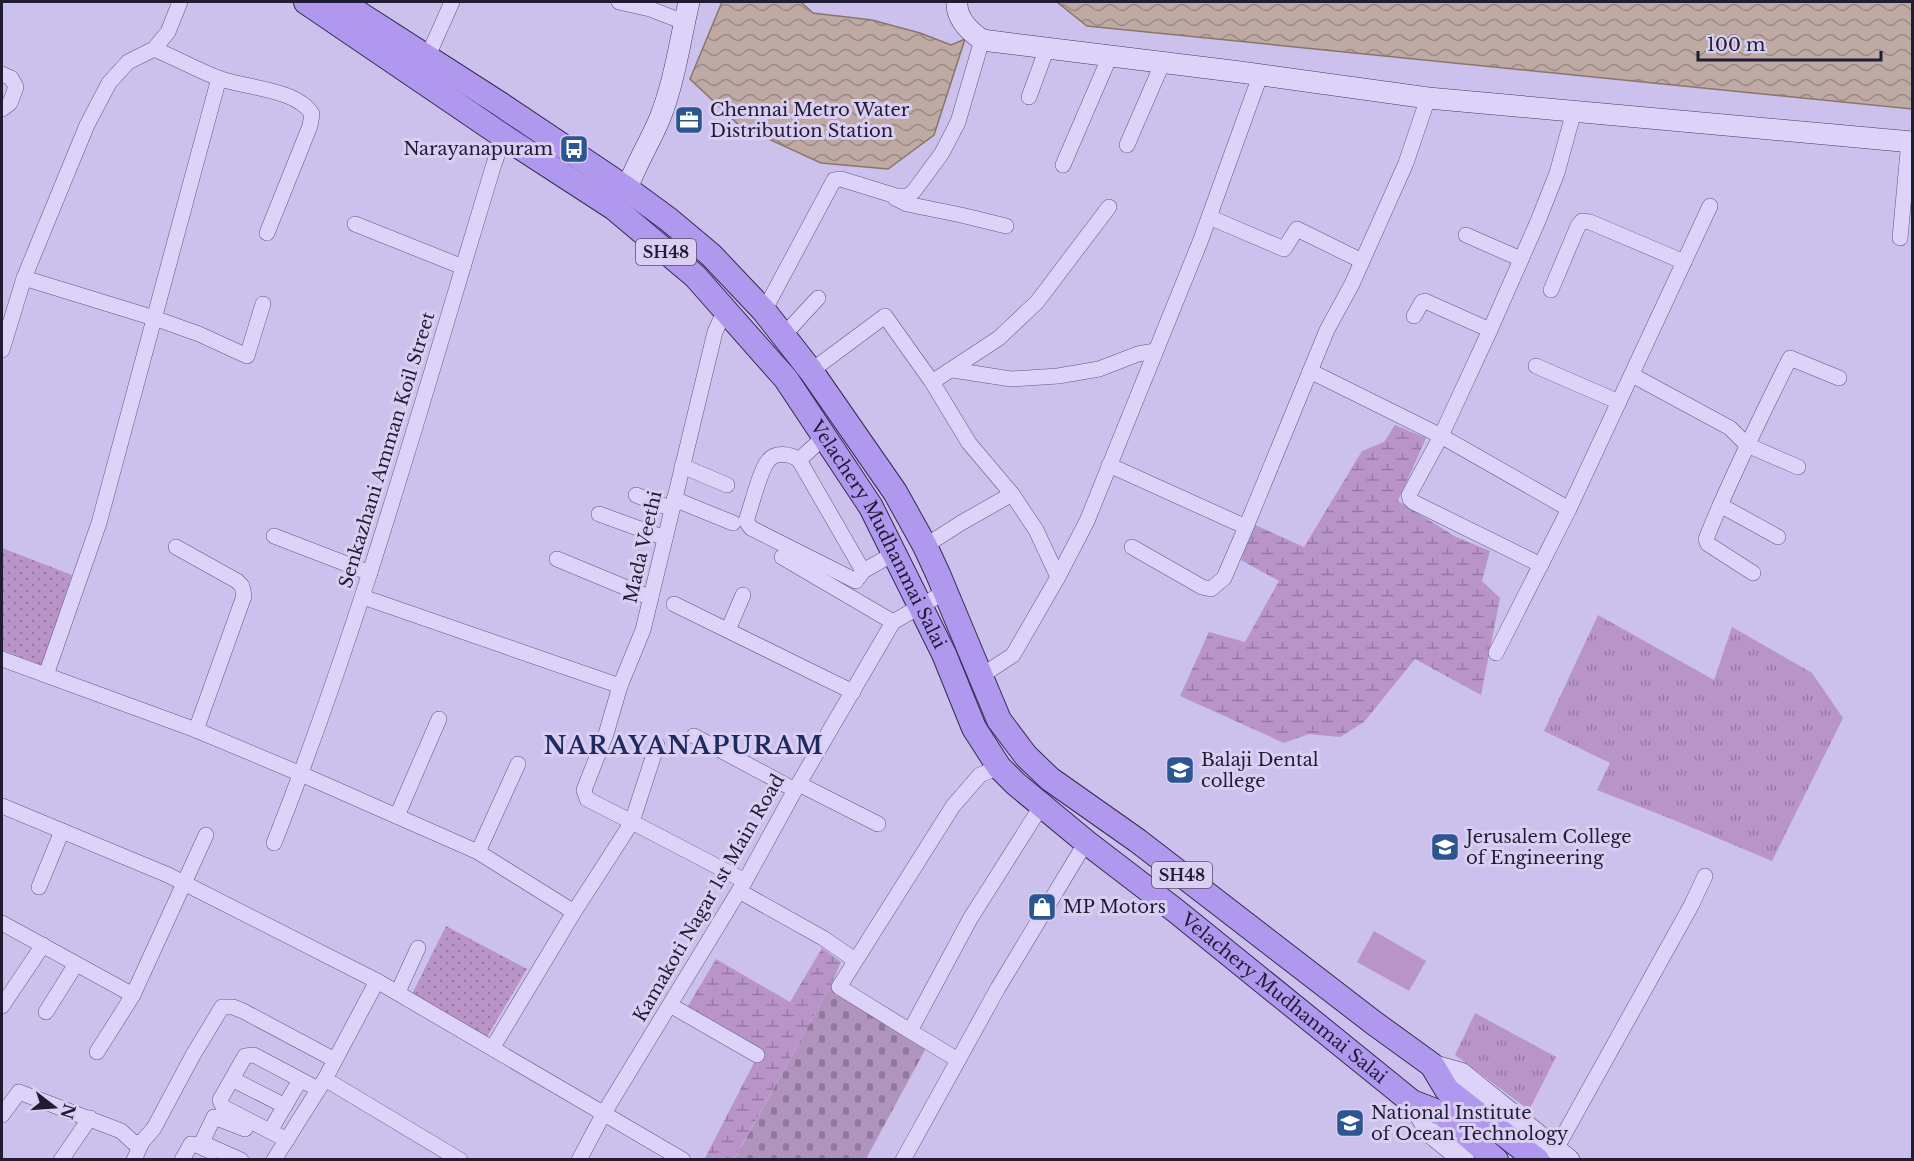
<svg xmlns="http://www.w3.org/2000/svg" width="1914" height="1161" font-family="'Libre Baskerville',serif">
<defs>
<pattern id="grass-tufts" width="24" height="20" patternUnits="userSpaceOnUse" patternTransform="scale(1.5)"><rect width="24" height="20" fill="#b994c9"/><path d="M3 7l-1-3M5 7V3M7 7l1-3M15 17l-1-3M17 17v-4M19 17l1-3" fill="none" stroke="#9678a4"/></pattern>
<pattern id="wetland-marsh" width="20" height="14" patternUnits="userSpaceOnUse" patternTransform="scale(1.5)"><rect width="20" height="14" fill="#b994c9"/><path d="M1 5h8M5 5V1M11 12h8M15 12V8" fill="none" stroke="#9678a4"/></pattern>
<pattern id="cemetery-stones" width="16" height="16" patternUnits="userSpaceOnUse" patternTransform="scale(1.5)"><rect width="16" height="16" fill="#b194be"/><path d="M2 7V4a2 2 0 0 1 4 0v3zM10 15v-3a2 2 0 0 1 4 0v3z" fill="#8f789b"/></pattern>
<pattern id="park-dots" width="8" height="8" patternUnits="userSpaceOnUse" patternTransform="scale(1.5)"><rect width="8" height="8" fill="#b994c9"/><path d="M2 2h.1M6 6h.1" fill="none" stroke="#9678a4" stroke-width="1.8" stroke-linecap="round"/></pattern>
<pattern id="water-waves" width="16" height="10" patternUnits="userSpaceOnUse" patternTransform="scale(1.5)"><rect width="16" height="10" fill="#beaaa3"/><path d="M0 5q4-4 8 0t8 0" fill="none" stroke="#9a8a86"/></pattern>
</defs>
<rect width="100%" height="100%" fill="#ccc0ec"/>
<g fill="url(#grass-tufts)">
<path d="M 1598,615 L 1714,680 L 1732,627 L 1812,673 L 1843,718 L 1772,861 L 1674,820 L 1597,790 L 1610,763 L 1544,731 Z"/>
<path d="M 1475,1013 L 1556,1057 L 1529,1110 L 1455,1055 Z"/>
</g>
<g fill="url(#wetland-marsh)">
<path d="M 1395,425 L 1426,438 L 1398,501 L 1456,537 L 1490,551 L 1482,581 L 1500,598 L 1481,695 L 1415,659 L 1364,722 L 1340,737 L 1309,734 L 1284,743 L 1180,696 L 1209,632 L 1245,642 L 1279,581 L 1241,560 L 1253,524 L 1304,547 L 1362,451 L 1384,442 Z"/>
<path d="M 822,948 L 841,962 L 831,985 L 734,1159 L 708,1159 L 705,1158 L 756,1059 L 682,1016 L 716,959 L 790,1002 Z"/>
</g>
<path fill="url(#cemetery-stones)" d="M 831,985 L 926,1048 L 866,1159 L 734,1160 Z"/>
<g fill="url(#park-dots)">
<path d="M 2,548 L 72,575 L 42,665 L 2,650 Z"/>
<path d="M 446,926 L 527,969 L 487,1037 L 412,994 Z"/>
</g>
<path fill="#b994c9" d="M 1374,931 L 1426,961 L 1409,991 L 1357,962 Z"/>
<g fill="url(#water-waves)" stroke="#8b756a" stroke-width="1.5">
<path d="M 722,2 L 801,2 L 813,13 L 872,20 L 920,33 L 951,45 L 965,39 L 934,135 L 888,169 L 821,163 L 740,126 L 690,79 Z"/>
<path d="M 1057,2 L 1912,2 L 1912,109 L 1087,26 Z"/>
</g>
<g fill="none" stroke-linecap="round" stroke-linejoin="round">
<g stroke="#5e5984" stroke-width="16">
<g id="street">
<path d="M 619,2 L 650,9 L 684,22"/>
<path d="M 154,49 C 176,58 197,70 218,78 C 245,88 297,89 312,114 L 310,126 L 267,233"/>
<path d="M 427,58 L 452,2"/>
<path d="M 2,74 L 11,78 L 16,87 L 10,103 L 2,109"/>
<path d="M 1029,97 L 1047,48"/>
<path d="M 1574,111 L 1557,173 L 1538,221 L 1490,330 L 1441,436 L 1569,509 L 1710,206"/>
<path d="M 1127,145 L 1163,62"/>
<path d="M 1063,165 L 1110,56"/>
<path d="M 895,198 L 907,204 L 961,215 L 1006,226"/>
<path d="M 1209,217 L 1284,249 L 1297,229 L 1362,261"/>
<path d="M 355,224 L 463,267"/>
<path d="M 1466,235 L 1521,259"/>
<path d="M 1900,238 L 1909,141"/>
<path d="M 24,278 L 154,318 L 199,334 L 247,356 L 263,304"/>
<path d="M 1551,290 L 1578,226 L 1582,221 L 1590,222 L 1684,262"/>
<path d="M 764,311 L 834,180 L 841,179 L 896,196 L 908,196 L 914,191 L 942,153 L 958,122 L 982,40"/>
<path d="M 1414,316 L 1422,302 L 1425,301 L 1490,330"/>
<path d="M 783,336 L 818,298"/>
<path d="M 2,350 L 24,278 L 87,125 L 109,83 L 128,62 L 154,49 L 168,32 L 180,2"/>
<path d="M 1536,366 L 1619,402"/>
<path d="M 953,370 L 1011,379 L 1058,376 L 1099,369 L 1138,354 L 1155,351"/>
<path d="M 811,371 L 885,316 L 932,382 L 969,443 L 1012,494"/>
<path d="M 1310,371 L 1441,436 L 1409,495 L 1410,499 L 1413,502 L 1541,565"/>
<path d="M 1632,375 L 1730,428 L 1747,445 L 1798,467"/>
<path d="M 932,382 L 999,338 L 1037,302 L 1109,207"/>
<path d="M 825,436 L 799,460 L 863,571"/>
<path d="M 799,460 C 791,454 775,451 768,461 C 760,470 751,508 746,521 L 751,528 L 856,581"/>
<path d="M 1109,465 L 1246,527 L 1327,330 L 1352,284 L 1406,163 L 1428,98"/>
<path d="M 682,466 L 727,485"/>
<path d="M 636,495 L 672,509"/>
<path d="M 674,499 L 733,523"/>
<path d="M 1720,505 L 1778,537"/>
<path d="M 599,514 L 665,538"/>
<path d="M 274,536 L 370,573"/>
<path d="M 925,546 L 961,523 L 1012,494 L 1036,530 L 1058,577"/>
<path d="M 176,547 L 237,581 L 242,586 L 244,596 L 196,730"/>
<path d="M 1132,547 L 1202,587 L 1211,589 L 1224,578 L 1246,527"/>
<path d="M 782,557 L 893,622"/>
<path d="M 557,559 L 651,598"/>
<path d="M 1753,573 L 1708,544 L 1706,539 C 1731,477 1760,418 1790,358 L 1839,378"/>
<path d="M 859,577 L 863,571 L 895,553"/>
<path d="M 363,597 L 620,686"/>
<path d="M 674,604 L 853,692"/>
<path d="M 728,630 L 743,595"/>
<path d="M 1496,653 L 1569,509"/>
<path d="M 2,659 L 196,730 L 301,774 L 478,852 L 574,912 L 632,822 L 745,881"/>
<path d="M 46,675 L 99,523 L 219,78"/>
<path d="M 981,676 L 1013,655 L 1058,577 L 1087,521 L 1200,242 L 1260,76"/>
<path d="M 694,736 L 795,790"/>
<path d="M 657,745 L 632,822 L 587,799 L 584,790 L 606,734 L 620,686 L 643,630 L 715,332 L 725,310"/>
<path d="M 999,767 L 980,775 L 953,806 L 839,987 L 910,1031 L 970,919 L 1042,805"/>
<path d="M 799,784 L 878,824"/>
<path d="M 2,806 L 168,875 L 377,981 L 683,1160"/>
<path d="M 397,816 L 439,719"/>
<path d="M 274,843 C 362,621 425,391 494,164 L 502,141 L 506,138"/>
<path d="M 478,852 L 518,764"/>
<path d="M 39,887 L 62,831"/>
<path d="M 739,891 L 823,938 L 855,960"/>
<path d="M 2,923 L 133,995"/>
<path d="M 398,992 L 418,948"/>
<path d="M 670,1005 L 757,1055"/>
<path d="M 2,1006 L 43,945"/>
<path d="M 46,1012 L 76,964"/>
<path d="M 910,1031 L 958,1060"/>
<path d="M 493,1047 L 574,912"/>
<path d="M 97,1052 L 133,995 L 206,835"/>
<path d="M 232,1079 L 285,1106"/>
<path d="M 325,1079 L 460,1160"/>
<path d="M 2,1115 L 19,1092 L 121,1131 L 134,1143 L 142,1142 L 154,1128 L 193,1055 L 222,1007 L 233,1007 L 243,1011 L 335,1060"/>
<path d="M 270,1131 L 300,1080"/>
<path d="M 287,1140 L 223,1107 L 220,1100 L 245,1056 L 254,1055 L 318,1089"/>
<path d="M 1556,1149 L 1692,904 L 1705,876"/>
<path d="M 61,1160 L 90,1118"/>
<path d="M 134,1160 L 142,1142"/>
<path d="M 182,1160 L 191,1144 L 194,1144 L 212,1152"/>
<path d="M 241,1160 L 205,1144 L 203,1140 L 214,1117 L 245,1129"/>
<path d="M 274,1160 L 325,1079 L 377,981"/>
<path d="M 579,1160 L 604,1113 L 745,881 L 795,790 L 893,622 L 945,592"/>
<path d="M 903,1160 L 998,988 L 1086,842"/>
</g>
</g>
<g stroke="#403c65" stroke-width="22">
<g id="secondary">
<path d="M 957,2 C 956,18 969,31 982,40 L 1240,72 L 1428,98 L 1912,142"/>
<path d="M 627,189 C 636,164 650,142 660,118 C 675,80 680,40 689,2"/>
<path d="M 1432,1065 L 1461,1073 L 1569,1160"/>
<path d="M 1412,1102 L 1431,1133 L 1464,1160"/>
</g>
</g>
<g stroke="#2f2d51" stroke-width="26">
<g id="primary">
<path id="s1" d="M 306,2 L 506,138 L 614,208 L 695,276 L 786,379 L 871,507 L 944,654 L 974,728 L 999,767 L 1016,784 L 1086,842 L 1176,911 L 1412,1102 L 1443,1114 L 1496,1160"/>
<path d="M 341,2 L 500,104 L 627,189 L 668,219 L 711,255 L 764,311 L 811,371 L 895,492 L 925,546 L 938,574 L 999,720 L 1026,756 L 1050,779 L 1138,841 L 1374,1023 L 1432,1065 L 1447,1090 L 1537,1160"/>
</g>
</g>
<use href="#street" stroke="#ddd2f7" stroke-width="15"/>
<use href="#secondary" stroke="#ddd2f7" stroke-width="21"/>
<use href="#primary" stroke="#b098ee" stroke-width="24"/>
</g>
<defs>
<g id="office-square" transform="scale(1.5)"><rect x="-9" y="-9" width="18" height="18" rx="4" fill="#2b5690" stroke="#dacff3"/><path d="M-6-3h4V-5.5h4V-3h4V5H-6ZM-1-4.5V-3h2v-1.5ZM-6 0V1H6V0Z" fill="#fff"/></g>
<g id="bus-square" transform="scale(1.5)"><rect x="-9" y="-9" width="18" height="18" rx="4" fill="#2b5690" stroke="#dacff3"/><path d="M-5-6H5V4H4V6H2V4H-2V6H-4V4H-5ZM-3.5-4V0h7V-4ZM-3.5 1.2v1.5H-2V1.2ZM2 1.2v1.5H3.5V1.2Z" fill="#fff"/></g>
<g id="university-square" transform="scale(1.5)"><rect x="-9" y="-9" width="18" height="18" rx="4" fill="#2b5690" stroke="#dacff3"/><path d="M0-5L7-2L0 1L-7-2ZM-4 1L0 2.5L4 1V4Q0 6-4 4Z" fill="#fff"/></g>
<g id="shop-square" transform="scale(1.5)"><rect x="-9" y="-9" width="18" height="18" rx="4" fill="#2b5690" stroke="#dacff3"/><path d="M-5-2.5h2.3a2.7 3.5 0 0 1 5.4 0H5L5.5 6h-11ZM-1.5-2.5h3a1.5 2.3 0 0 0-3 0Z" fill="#fff"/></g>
</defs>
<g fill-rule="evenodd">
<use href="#office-square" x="689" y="120"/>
<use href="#bus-square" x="574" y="149"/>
<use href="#university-square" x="1180" y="770"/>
<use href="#university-square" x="1445" y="847"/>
<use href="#shop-square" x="1042" y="907"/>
<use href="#university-square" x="1350" y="1123"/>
</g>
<g text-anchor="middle" stroke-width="6" stroke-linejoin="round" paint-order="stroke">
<g fill="#dacff3" stroke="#56526d" stroke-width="1.5">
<rect x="636" y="239" width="60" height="26" rx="4.5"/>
<rect x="1152" y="862" width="60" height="26" rx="4.5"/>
</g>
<g font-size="16" font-weight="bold" fill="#1e1d34">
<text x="666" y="258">SH48</text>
<text x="1182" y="881">SH48</text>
</g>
<g font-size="18" fill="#1e1d34" stroke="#dacff3" text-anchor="start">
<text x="710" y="116">Chennai Metro Water<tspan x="710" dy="21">Distribution Station</tspan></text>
<text x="553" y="155" text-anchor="end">Narayanapuram</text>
<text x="1201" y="766">Balaji Dental<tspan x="1201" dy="21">college</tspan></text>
<text x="1466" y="843">Jerusalem College<tspan x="1466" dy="21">of Engineering</tspan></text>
<text x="1063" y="913">MP Motors</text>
<text x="1371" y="1119">National Institute<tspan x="1371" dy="21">of Ocean Technology</tspan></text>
</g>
<g font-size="18" fill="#1e1d34" stroke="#dacff3">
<text transform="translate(387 450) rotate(-73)" y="6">Senkazhani Amman Koil Street</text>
<text dy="6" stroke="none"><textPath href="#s1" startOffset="795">Velachery Mudhanmai Salai</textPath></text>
<text transform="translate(643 547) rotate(-77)" y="6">Mada Veethi</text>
<text transform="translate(709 898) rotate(-60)" y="6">Kamakoti Nagar 1st Main Road</text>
<text dy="6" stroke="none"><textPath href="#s1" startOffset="1425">Velachery Mudhanmai Salai</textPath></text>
</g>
<g font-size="24" font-weight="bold" letter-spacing="1.5" fill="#1e2b5e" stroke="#dacff3">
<text x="684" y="754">NARAYANAPURAM</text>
</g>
</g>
<rect width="1914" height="1161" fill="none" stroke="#1e1d34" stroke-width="6"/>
<g transform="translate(54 1107) rotate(107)" stroke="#dacff3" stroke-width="4.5" paint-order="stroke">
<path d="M0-4.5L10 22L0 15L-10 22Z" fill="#1e1d34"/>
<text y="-9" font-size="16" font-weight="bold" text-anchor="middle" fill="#1e1d34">N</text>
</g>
<path d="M1698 51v9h183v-9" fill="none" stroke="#1e1d34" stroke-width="3"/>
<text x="1707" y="51" font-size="18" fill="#1e1d34" stroke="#dacff3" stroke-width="4.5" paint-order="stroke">100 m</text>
</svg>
